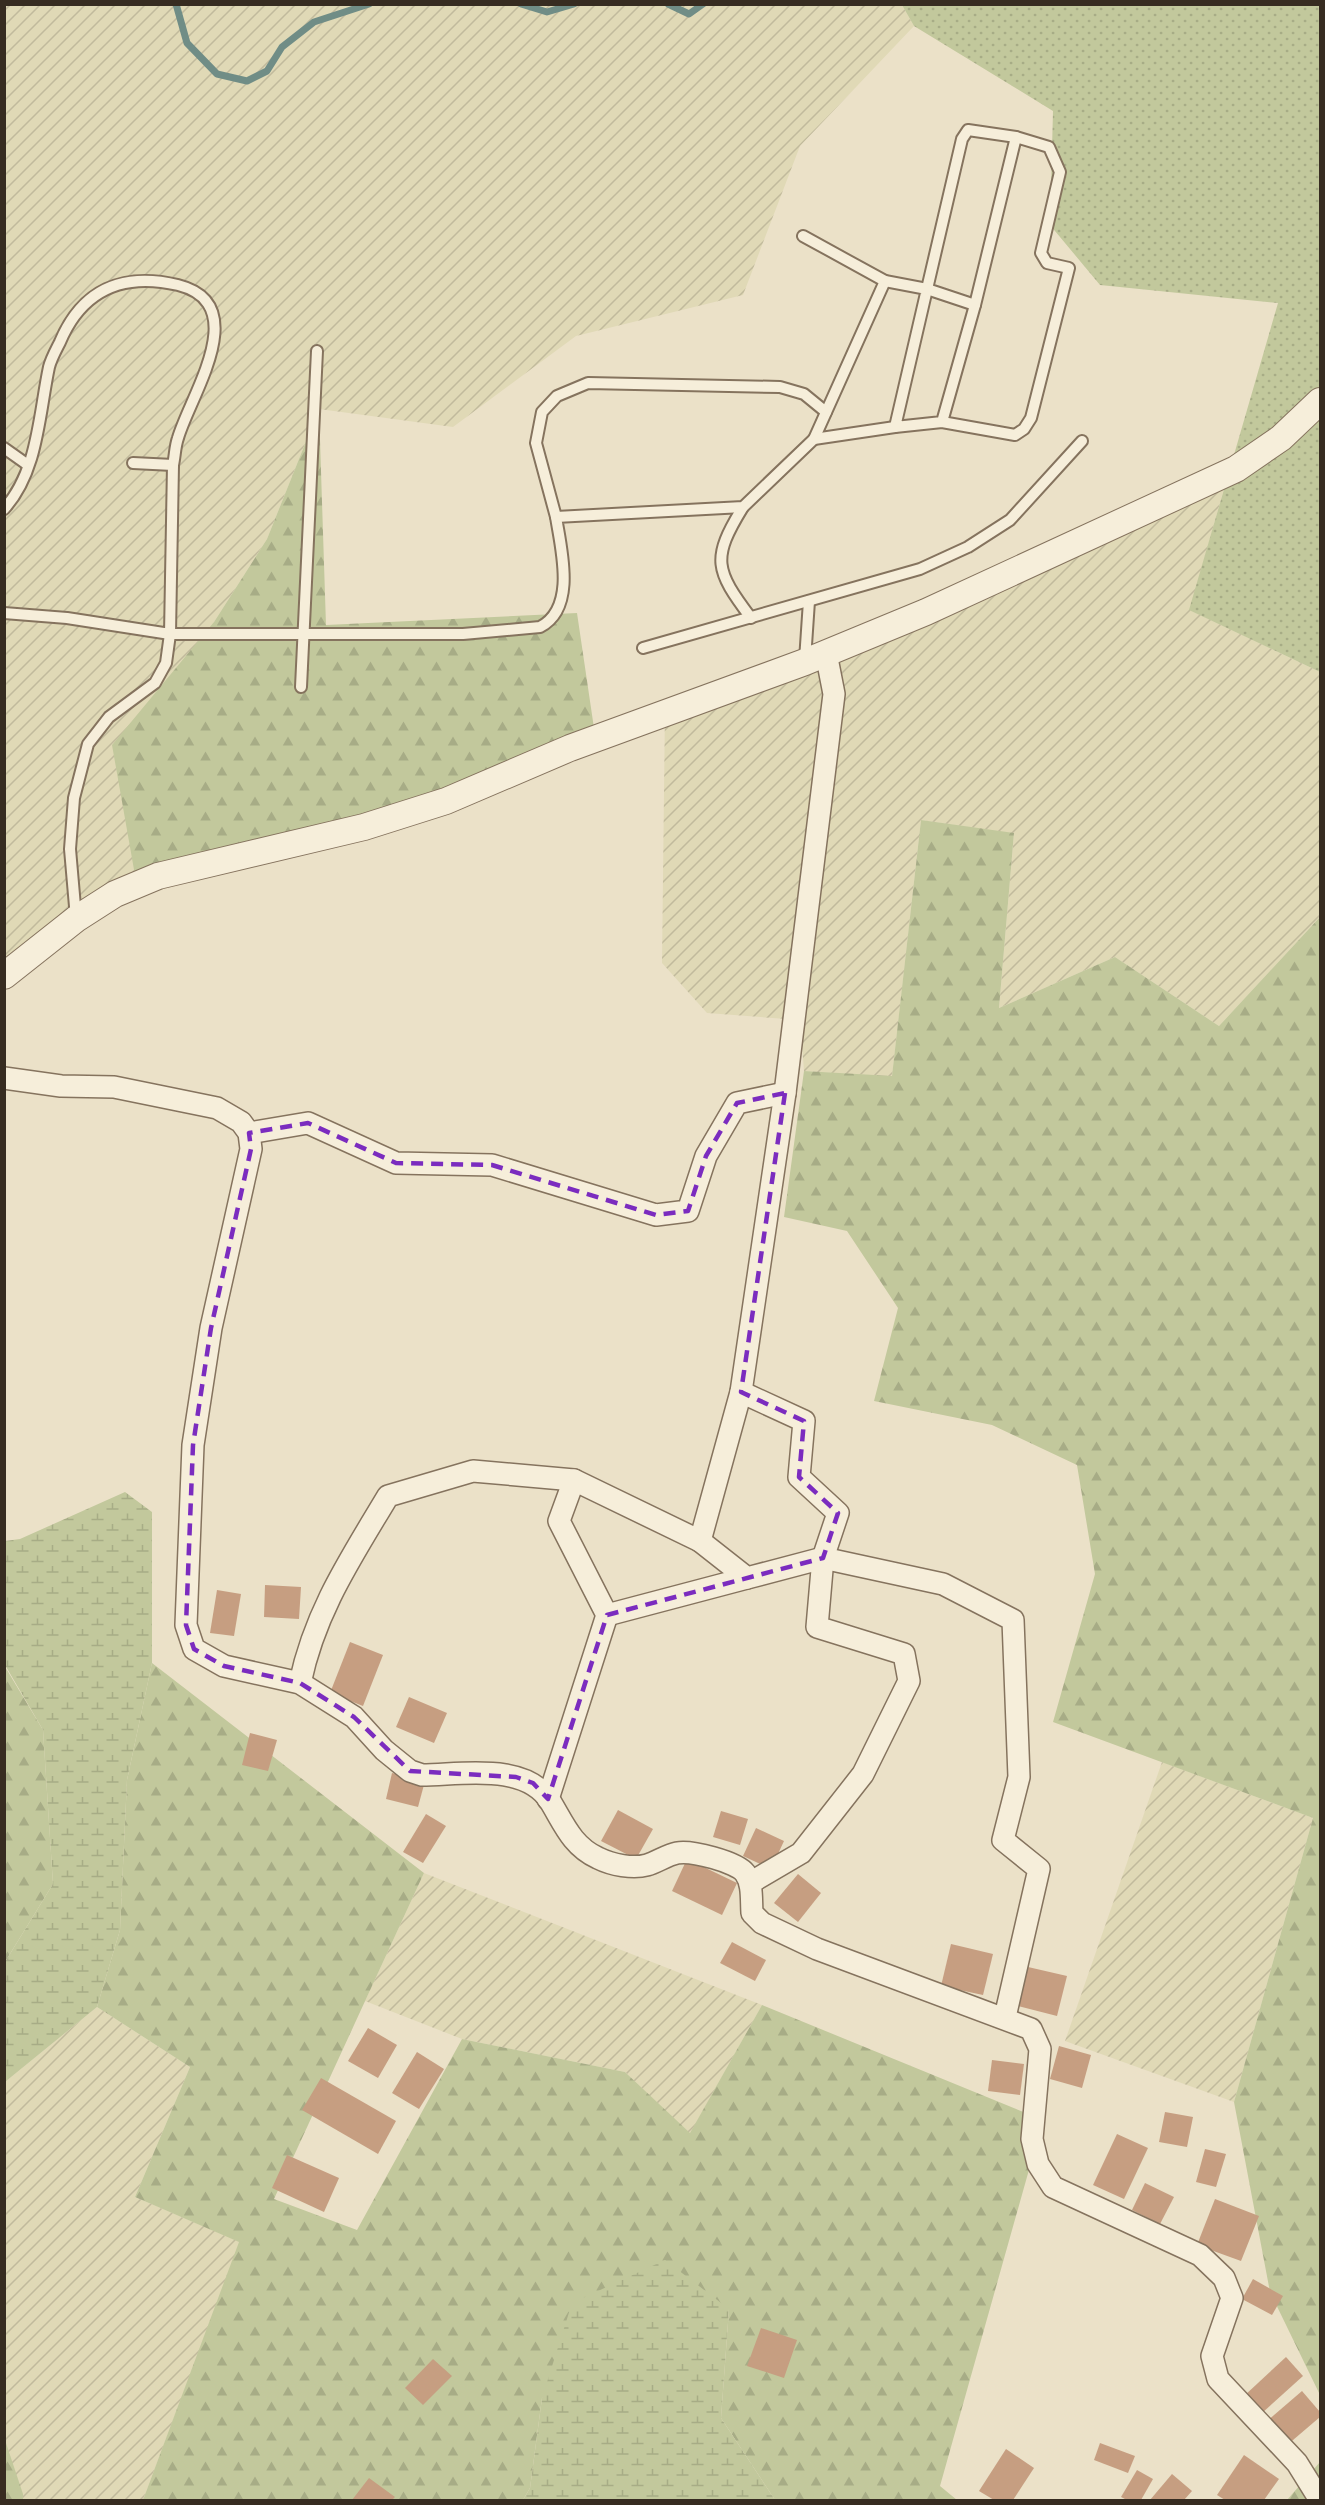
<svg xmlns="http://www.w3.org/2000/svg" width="1325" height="2505" font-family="'Noto Serif',serif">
<defs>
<pattern id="farmland-furrows" width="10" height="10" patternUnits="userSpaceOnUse" patternTransform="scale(1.5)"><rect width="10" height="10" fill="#e0d9b6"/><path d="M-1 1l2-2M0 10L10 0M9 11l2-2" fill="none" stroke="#c1ba9c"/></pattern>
<pattern id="grass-dots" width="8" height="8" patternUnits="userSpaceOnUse" patternTransform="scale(1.5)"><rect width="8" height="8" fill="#c2c89c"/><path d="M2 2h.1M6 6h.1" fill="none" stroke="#a7ac86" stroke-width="1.8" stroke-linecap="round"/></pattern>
<pattern id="forest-firs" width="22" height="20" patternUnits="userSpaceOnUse" patternTransform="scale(1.5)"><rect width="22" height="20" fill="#c2c89c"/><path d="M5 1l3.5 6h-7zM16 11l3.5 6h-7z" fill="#a7ac86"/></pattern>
<pattern id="wetland-marsh" width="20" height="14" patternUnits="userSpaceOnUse" patternTransform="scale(1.5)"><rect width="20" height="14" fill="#c2c89c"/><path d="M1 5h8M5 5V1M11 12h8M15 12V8" fill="none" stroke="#a7ac86"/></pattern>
</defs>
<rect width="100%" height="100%" fill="#ebe1c8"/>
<g fill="url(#farmland-furrows)">
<path d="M 5,5 L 902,5 L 914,26 L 800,146 L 743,295 L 576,336 L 453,427 L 319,409 L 267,539 L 214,622 L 136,881 L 5,968 Z"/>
<path d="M 1225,485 L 1190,610 L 1320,672 L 1320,917 L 1219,1026 L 1115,957 L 999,1008 L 1014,834 L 921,820 L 892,1077 L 804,1071 L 800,1020 L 707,1013 L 662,963 L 665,707 Z"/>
<path d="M 1162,1762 L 1313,1818 L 1234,2102 L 1065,2041 Z"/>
<path d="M 424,1873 L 762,2005 L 690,2134 L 625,2072 L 462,2039 L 365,2001 Z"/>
<path d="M 97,2007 L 190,2067 L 135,2197 L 240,2242 L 143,2500 L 5,2500 L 5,2082 Z"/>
</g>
<path fill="url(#grass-dots)" d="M 902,5 L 1320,5 L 1320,672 L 1189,610 L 1278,303 L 1100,285 L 1050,225 L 1053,111 L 914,26 Z"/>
<g fill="url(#forest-firs)">
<path d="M 319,409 L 326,625 L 577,613 L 595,735 L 372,830 L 136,881 L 112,745 L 214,622 L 267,539 Z"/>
<path d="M 921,820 L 1014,833 L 999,1008 L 1115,957 L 1219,1026 L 1320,917 L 1320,2395 L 1270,2292 L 1234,2102 L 1313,1818 L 1053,1722 L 1095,1574 L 1077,1465 L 992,1425 L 874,1401 L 898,1308 L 847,1231 L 784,1217 L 804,1071 L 892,1076 Z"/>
<path d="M 152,1663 L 424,1873 L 274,2199 L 357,2230 L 462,2039 L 625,2072 L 690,2133 L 762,2005 L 1043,2120 L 940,2486 L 957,2500 L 775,2500 L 721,2418 L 729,2309 L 542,2398 L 530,2488 L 523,2500 L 143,2500 L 239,2242 L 135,2197 L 190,2067 L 97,2007 L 120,1930 L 127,1780 Z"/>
<path d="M 4,1665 L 43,1730 L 53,1884 L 5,1962 Z"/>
<path d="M 5,2440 L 23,2494 L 23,2500 L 5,2500 Z"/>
<path d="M 1320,2462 L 1320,2500 L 1287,2500 Z"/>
</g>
<g fill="url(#wetland-marsh)">
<path d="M 125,1492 L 152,1512 L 152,1663 L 127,1780 L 120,1930 L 97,2007 L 5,2082 L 5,1962 L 53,1884 L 43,1730 L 5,1665 L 5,1541 L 20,1539 Z"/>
<path d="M 665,2260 L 729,2309 L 721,2418 L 775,2500 L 523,2500 L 530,2488 L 542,2398 L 572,2303 Z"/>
</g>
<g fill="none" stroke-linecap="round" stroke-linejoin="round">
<g stroke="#708d86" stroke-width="7">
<path d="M 176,4 L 187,43 L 217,74 L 247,81 L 267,71 L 282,47 L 314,22 L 369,4"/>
<path d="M 521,4 L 547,12 L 574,4"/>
<path d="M 668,4 L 689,14 L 703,4"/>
</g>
</g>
<g fill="#c69e81">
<path d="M 265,1585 L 301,1587 L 299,1619 L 264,1617 Z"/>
<path d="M 217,1590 L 241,1594 L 234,1636 L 210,1633 Z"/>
<path d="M 350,1642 L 383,1655 L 363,1706 L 330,1693 Z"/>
<path d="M 409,1697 L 447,1713 L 434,1743 L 396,1727 Z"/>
<path d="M 250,1733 L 277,1740 L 268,1771 L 242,1765 Z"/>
<path d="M 392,1773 L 425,1781 L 418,1807 L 386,1799 Z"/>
<path d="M 618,1810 L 653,1829 L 636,1859 L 601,1841 Z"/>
<path d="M 721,1811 L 748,1819 L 740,1845 L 713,1837 Z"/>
<path d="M 426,1814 L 446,1826 L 423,1863 L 403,1852 Z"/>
<path d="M 756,1828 L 784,1841 L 771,1869 L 743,1856 Z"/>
<path d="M 687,1859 L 737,1883 L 722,1915 L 672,1891 Z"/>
<path d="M 798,1874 L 821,1893 L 798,1922 L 774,1903 Z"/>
<path d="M 732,1942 L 766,1960 L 755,1981 L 720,1963 Z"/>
<path d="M 951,1944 L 993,1954 L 983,1995 L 941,1986 Z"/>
<path d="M 1028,1967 L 1067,1976 L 1057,2016 L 1018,2006 Z"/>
<path d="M 368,2028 L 397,2045 L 378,2078 L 348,2061 Z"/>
<path d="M 1059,2046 L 1091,2055 L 1082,2088 L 1050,2079 Z"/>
<path d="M 417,2052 L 444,2069 L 419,2109 L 392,2093 Z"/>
<path d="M 992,2060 L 1024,2064 L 1020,2095 L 988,2091 Z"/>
<path d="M 321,2078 L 396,2121 L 378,2154 L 302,2110 Z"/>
<path d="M 1165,2112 L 1193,2117 L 1187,2147 L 1159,2142 Z"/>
<path d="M 1117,2134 L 1148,2148 L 1124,2199 L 1093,2185 Z"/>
<path d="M 1205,2149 L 1226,2154 L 1216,2187 L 1196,2182 Z"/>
<path d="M 287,2155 L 339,2178 L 324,2212 L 272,2188 Z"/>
<path d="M 1145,2183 L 1174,2197 L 1160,2224 L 1132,2210 Z"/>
<path d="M 1215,2199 L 1259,2216 L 1241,2261 L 1197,2245 Z"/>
<path d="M 1253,2279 L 1283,2296 L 1272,2315 L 1242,2299 Z"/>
<path d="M 761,2328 L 797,2340 L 784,2378 L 747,2366 Z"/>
<path d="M 1286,2357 L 1303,2376 L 1261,2414 L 1244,2396 Z"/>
<path d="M 433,2359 L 452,2376 L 423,2405 L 405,2388 Z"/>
<path d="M 1302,2391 L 1320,2412 L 1320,2417 L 1286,2446 L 1266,2422 Z"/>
<path d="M 1100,2443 L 1135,2456 L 1128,2473 L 1094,2460 Z"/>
<path d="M 1006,2449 L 1034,2468 L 1013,2500 L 994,2500 L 979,2491 Z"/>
<path d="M 1244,2455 L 1279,2479 L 1264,2500 L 1225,2500 L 1217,2495 Z"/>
<path d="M 1137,2470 L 1153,2479 L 1141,2500 L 1127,2500 L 1121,2497 Z"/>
<path d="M 1172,2474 L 1192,2491 L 1184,2500 L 1150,2500 Z"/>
<path d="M 369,2478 L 395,2497 L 392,2500 L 352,2500 Z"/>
</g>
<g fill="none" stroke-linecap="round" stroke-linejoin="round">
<g stroke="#85735e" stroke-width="14">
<g id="service">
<path d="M 803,236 L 885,281 L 927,289 L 895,427 L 942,422 L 1015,435 L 1024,429 L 1031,418 L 1069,268 L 1047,263 L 1041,253 L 1060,172 L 1049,147 L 1016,137 L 975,305 L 942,422"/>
<path d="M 975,305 L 927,289 L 962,139 L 968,130 L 1016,137"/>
<path d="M 814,439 L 895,427"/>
<path d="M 4,448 L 28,465"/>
<path d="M 133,463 L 173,465"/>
<path d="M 743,507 C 711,559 715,570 751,618"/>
<path d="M 4,509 C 38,472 39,414 49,367 C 51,359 56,350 60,342 C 82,290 122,272 178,285 C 254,304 190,396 178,438 C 175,446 175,456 173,465 L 170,634 L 67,618 L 4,613"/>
<path d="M 556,517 L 536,443 L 542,412 L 557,396 L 588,383 L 780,387 L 804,394 L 826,412"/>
<path d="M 643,648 L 920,569 L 968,547 L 1010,520 L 1082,441"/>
<path d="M 805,660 L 809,601"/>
<path d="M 301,687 L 317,351"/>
<path d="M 76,918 L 70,849 L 74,798 L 88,744 L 109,717 L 155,683 L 166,663 L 170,634 L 463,634 L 540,627 C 577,608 561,549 556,517 L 743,507 L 814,439 L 885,281"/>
</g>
</g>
<g stroke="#85735e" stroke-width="24">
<g id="minor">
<path d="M 4,1078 L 61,1086 L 114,1087 L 217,1108 L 241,1122 L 249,1133 L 251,1149 L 211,1328 L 193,1445 L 186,1625 L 194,1649 L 224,1666 L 300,1683 L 354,1717 L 384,1750 L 410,1771 L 422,1775 C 461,1775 525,1762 550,1801 C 564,1824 572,1846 598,1858 C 612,1865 633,1869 647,1865 C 657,1862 667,1855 677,1853 C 691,1850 737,1862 745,1873 C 753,1884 751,1899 752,1913 L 762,1923 L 817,1949 L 1031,2029 L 1040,2049 L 1032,2139 L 1038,2164 L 1053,2187 L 1200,2255 L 1224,2278 L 1232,2298 L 1212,2356 L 1218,2379 L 1297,2463 L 1320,2500"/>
<path d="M 249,1133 L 308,1123 L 396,1163 L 492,1165 L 656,1215 L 688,1211 L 706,1156 L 737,1103 L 785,1093"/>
<path d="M 741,1392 L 804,1421 L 799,1477 L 838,1513 L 823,1558 L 817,1627 L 904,1654 L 909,1681 L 863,1774 L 801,1853 L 750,1883"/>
<path d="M 700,1541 L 747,1578 L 823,1558 L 943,1584 L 1013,1620 L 1019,1777 L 1003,1840 L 1039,1869 L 1005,2017"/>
<path d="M 607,1615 L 747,1578"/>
<path d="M 300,1683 C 315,1611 351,1558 388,1496 L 473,1471 L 574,1480 L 700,1541 L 741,1392 L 785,1093 L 834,694 L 826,653"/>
<path d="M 548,1799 L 607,1615 L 559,1521 L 574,1480"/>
</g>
</g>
<g stroke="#85735e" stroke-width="28">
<path id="tertiary" d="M 4,976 L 76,919 L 115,894 L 158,876 L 364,827 L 446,801 L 570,748 L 805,662 L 926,612 L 1236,469 L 1281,438 L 1320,401"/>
</g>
<use href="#service" stroke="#f6eeda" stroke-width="10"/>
<use href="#minor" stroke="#f6eeda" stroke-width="21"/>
<use href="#tertiary" stroke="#f6eeda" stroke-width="26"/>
</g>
<path fill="none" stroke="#7b2cbf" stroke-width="4.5" stroke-dasharray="12 8" stroke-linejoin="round" d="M 785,1093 L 741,1392 L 804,1421 L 799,1477 L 838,1513 L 823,1558 L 607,1615 L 548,1799 L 533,1783 L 516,1777 L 410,1771 L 354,1717 L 300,1683 L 224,1666 L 194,1649 L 186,1625 L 193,1445 L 211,1328 L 251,1149 L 249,1133 L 308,1123 L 396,1163 L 492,1165 L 656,1215 L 688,1211 L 706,1156 L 737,1103 Z"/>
<rect width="1325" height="2505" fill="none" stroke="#372c21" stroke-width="12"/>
</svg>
